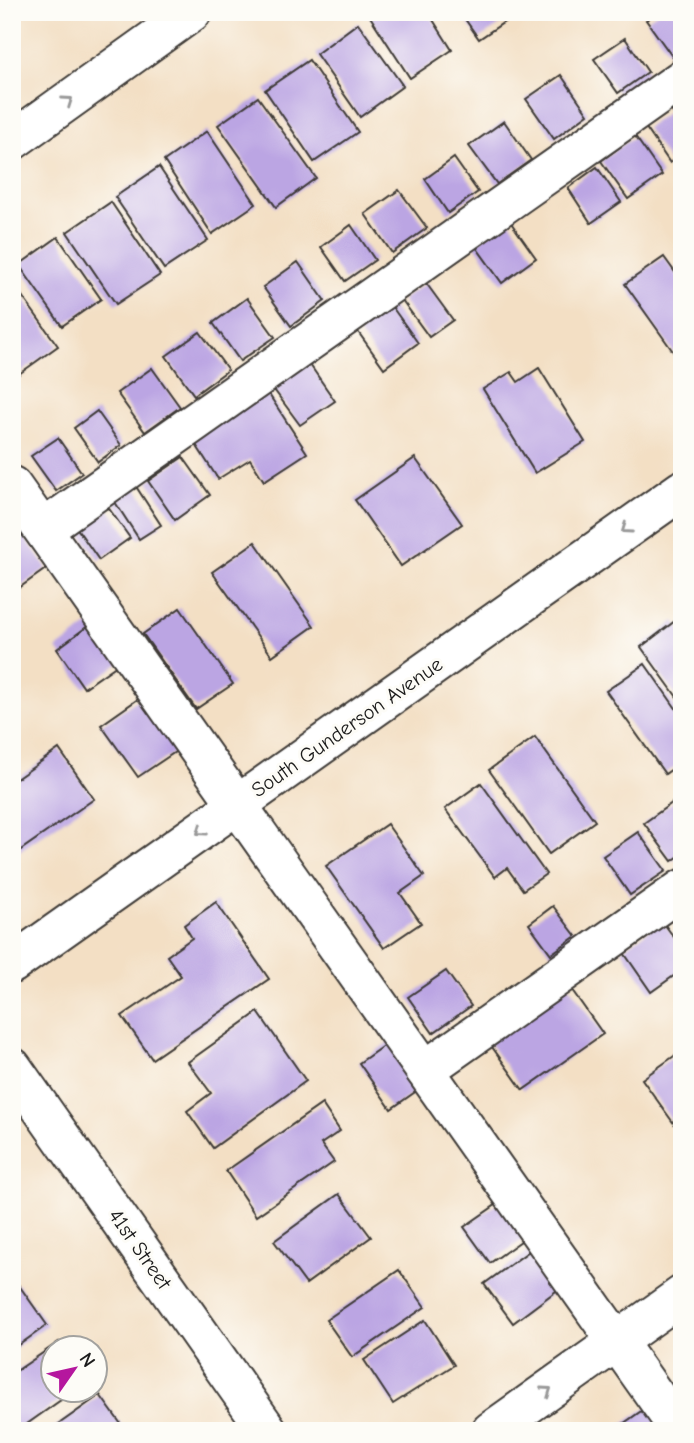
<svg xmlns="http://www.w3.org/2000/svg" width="694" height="1443" font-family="'Comic Neue',sans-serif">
<rect width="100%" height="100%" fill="#fdfcf7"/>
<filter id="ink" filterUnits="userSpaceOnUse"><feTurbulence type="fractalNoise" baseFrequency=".0143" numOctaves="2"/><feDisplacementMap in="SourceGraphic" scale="14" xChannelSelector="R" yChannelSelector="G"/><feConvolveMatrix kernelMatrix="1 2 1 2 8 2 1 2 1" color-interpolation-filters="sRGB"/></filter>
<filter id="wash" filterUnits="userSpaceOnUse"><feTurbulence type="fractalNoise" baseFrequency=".00686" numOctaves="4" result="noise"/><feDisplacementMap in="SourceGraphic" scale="28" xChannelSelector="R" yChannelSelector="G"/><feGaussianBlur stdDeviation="1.57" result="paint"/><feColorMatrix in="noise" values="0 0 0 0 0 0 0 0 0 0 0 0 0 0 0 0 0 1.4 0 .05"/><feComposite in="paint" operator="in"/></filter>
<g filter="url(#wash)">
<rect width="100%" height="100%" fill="#f3dfc4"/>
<g id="blocks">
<g fill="#bba5e3">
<path d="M 373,12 L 428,12 L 452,50 L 410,78 L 369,15 Z"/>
<path d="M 460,12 L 519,12 L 479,39 Z"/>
<path d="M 658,12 L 682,12 L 682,53 L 674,59 L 646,20 Z"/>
<path d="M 358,23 L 403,86 L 360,117 L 316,54 Z"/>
<path d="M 625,38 L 648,72 L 618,93 L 594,59 Z"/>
<path d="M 309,60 L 358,132 L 314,162 L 265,90 Z"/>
<path d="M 561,75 L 588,114 L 554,139 L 526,99 Z"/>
<path d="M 258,97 L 316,178 L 276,207 L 218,125 Z"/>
<path d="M 671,110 L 682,126 L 682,154 L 670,163 L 646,128 Z"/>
<path d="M 504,121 L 531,160 L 497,184 L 469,146 Z"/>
<path d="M 207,131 L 256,204 L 212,234 L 164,161 Z"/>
<path d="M 635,136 L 662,175 L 628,199 L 601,161 Z"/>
<path d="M 454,158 L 478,192 L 448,213 L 425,179 Z"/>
<path d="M 159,167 L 208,240 L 164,269 L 115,197 Z"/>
<path d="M 597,167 L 621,202 L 591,223 L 568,188 Z"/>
<path d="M 399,190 L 427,228 L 392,253 L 365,214 Z"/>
<path d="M 111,202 L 160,275 L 116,304 L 67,232 Z"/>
<path d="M 509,220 L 536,258 L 502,283 L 474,244 Z"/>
<path d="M 351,225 L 375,260 L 345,281 L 321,247 Z"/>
<path d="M 58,237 L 101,299 L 62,326 L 19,265 Z"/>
<path d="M 664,257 L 682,282 L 682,354 L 677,357 L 625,284 Z"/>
<path d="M 298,262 L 325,301 L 291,326 L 263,287 Z"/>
<path d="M 12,282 L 58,346 L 19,374 L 12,365 Z"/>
<path d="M 426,283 L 453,320 L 429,337 L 402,300 Z"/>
<path d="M 247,298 L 275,337 L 240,361 L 213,323 Z"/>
<path d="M 390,304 L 418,343 L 384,368 L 356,329 Z"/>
<path d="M 200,332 L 228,370 L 194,395 L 166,356 Z"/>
<path d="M 308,362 L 335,401 L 300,425 L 272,387 Z"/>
<path d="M 152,368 L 180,407 L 145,432 L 117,393 Z"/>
<path d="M 539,368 L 585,442 L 535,473 L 483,389 L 511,372 L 518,382 Z"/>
<path d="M 266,390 L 307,453 L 264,481 L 250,459 L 218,479 L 191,437 Z"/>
<path d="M 97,411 L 121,445 L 98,462 L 74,428 Z"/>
<path d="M 58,438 L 82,473 L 56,491 L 31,456 Z"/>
<path d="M 183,457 L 210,495 L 175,520 L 148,481 Z"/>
<path d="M 415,458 L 462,524 L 401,566 L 355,500 Z"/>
<path d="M 135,485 L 161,525 L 139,539 L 113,499 Z"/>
<path d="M 105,503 L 130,538 L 99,560 L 74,524 Z"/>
<path d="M 19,529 L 47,568 L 12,593 L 12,534 Z"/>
<path d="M 255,542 L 314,626 L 272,656 L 212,572 Z"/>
<path d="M 180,608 L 233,684 L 196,709 L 143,634 Z"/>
<path d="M 675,621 L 682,631 L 682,704 L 641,647 Z"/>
<path d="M 92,623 L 120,663 L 84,688 L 57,649 Z"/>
<path d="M 645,664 L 682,717 L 682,762 L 665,774 L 606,691 Z"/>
<path d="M 141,697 L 178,750 L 138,777 L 101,725 Z"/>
<path d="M 535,737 L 595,821 L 549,854 L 489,770 Z"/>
<path d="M 59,749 L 94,799 L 12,856 L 12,782 Z"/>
<path d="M 481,783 L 546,874 L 523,890 L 507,868 L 495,877 L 445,809 Z"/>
<path d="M 679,798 L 682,802 L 682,854 L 672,861 L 644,823 Z"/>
<path d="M 387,824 L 424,876 L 400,893 L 421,923 L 384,948 L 326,866 Z"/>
<path d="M 638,832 L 666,871 L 630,895 L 603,856 Z"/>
<path d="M 216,902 L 269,979 L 152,1059 L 122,1016 L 181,976 L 167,956 L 192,938 L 184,925 Z"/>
<path d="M 553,906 L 576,936 L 551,954 L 529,924 Z"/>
<path d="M 662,921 L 682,948 L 682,970 L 651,992 L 622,950 Z"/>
<path d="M 446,971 L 471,1006 L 433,1033 L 408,997 Z"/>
<path d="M 567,983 L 603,1034 L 523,1090 L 487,1040 Z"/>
<path d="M 258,1012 L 306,1081 L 213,1148 L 187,1111 L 211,1093 L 188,1062 Z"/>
<path d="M 393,1039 L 425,1085 L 391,1109 L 359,1063 Z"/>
<path d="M 677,1054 L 682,1060 L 682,1135 L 642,1079 Z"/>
<path d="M 322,1104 L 340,1131 L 321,1144 L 334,1162 L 256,1216 L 226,1171 Z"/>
<path d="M 339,1194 L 371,1237 L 306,1284 L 274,1241 Z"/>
<path d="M 503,1200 L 528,1236 L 490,1263 L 464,1227 Z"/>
<path d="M 532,1249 L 560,1288 L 513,1323 L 484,1284 Z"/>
<path d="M 399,1270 L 425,1307 L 352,1357 L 326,1320 Z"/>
<path d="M 18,1284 L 47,1325 L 12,1350 L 12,1289 Z"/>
<path d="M 425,1320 L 454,1365 L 393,1404 L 364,1360 Z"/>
<path d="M 59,1342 L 63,1348 L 52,1348 L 52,1390 L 75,1390 L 17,1431 L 12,1431 L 12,1374 Z"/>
<path d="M 100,1395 L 126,1431 L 49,1431 Z"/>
<path d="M 647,1407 L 664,1431 L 613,1431 Z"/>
</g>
</g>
</g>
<g filter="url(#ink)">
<use href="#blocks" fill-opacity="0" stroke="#3c3935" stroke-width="2"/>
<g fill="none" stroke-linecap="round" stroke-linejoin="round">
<g stroke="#3c3935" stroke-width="42">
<g id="minor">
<path d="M 12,141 L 192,12"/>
<path d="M 12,486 L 680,1431"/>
<path d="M 43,529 L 682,79"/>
<path d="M 12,964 L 682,490"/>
<path d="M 12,1067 L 268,1431"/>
<path d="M 425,1070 L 682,889"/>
<path d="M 491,1431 L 682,1295"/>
</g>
</g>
<use href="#minor" stroke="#fff" stroke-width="38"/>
</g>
<defs><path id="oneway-chevron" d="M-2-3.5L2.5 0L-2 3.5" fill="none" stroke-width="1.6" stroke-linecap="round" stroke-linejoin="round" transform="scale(1.75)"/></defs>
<g stroke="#999">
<use href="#oneway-chevron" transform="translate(68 101) rotate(-35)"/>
<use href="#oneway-chevron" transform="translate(626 529) rotate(145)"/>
<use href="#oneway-chevron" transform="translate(201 831) rotate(145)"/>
<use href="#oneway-chevron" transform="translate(547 1391) rotate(-35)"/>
</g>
</g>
<g text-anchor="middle" stroke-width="6" stroke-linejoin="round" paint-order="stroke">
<g font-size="21" fill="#1c1c1c" stroke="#fdfcf7">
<text transform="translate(347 727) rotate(-35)" y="7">South Gunderson Avenue</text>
<text transform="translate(140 1249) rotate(55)" y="7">41st Street</text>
</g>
</g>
<rect width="694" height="1443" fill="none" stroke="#fdfcf7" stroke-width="42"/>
<g transform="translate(74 1369) rotate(56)"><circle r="33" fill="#fdfcf7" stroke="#a3a29f" stroke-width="2"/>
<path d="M0-5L12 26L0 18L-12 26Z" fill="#b5179e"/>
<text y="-10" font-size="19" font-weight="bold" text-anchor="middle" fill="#1c1c1c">N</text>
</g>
</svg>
